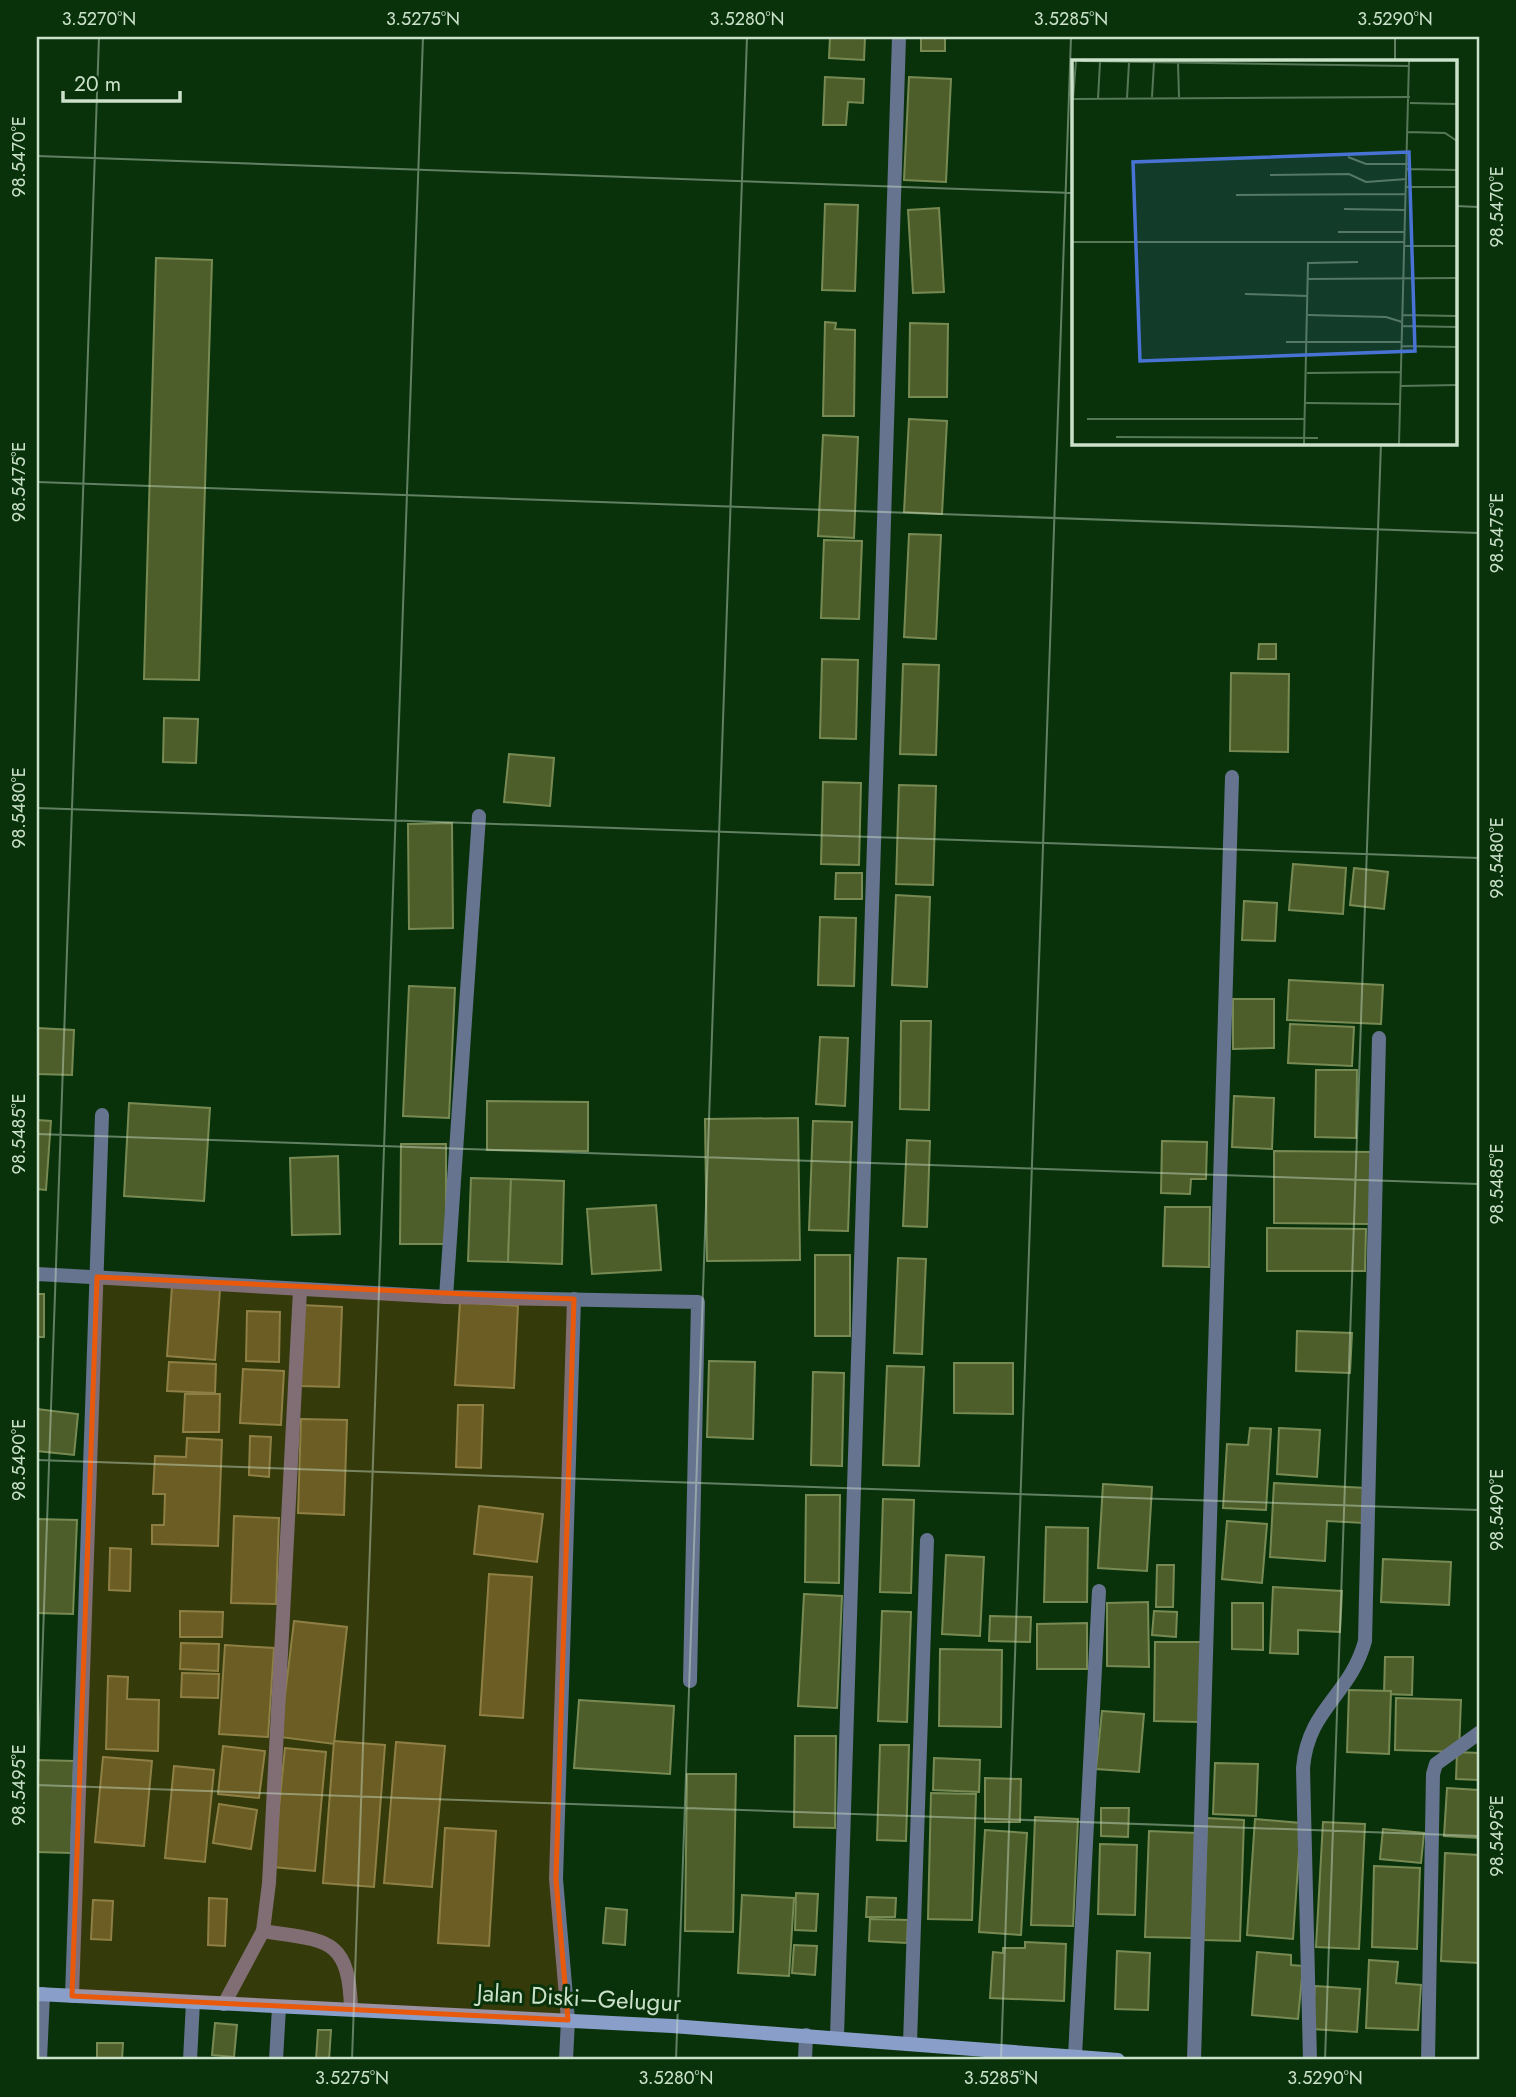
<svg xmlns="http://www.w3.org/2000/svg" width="1516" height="2097" font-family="Jost,sans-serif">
<rect width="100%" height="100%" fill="#09320b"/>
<g fill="#4d5e2a" stroke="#788a54" stroke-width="2">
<path d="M 830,37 L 865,37 L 864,60 L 829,58 Z"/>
<rect x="921" y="37" width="24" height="14"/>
<path d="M 825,77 L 864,79 L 863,103 L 848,102 L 846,125 L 823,125 Z"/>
<path d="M 909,77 L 951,79 L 946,182 L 904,180 Z"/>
<path d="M 825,204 L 858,205 L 855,291 L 822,290 Z"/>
<path d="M 939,208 L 944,292 L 913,293 L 908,210 Z"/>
<path d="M 156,258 L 212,260 L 199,680 L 144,679 Z"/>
<path d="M 825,322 L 836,323 L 835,329 L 855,330 L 854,416 L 823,416 Z"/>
<path d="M 910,323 L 948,324 L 947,397 L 909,397 Z"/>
<path d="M 909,419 L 947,421 L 942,514 L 904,512 Z"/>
<path d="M 823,435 L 858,437 L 854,538 L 818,536 Z"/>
<path d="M 909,534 L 941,535 L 936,639 L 904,637 Z"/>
<path d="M 824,540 L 862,541 L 859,619 L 821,618 Z"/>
<path d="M 1259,644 L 1276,644 L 1276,659 L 1258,659 Z"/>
<path d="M 822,659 L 858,660 L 856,739 L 820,738 Z"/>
<path d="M 903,664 L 939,665 L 936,755 L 900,754 Z"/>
<path d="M 1231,673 L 1289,674 L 1288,752 L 1230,751 Z"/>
<path d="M 164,718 L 198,719 L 196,763 L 163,762 Z"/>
<path d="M 509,754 L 554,758 L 550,806 L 504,802 Z"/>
<path d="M 823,782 L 861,783 L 859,865 L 821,864 Z"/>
<path d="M 899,785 L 936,786 L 933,885 L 896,884 Z"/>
<path d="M 452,823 L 453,928 L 409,929 L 408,824 Z"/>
<path d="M 1293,864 L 1346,868 L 1343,914 L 1289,910 Z"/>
<path d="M 1354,868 L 1388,872 L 1384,909 L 1350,905 Z"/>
<path d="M 836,873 L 862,873 L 862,899 L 835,899 Z"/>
<path d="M 896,895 L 930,897 L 927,987 L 892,985 Z"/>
<path d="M 1244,901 L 1277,903 L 1275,941 L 1242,940 Z"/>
<path d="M 820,917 L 856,918 L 854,986 L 818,985 Z"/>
<path d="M 1289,980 L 1383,985 L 1381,1024 L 1287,1020 Z"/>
<path d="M 409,986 L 455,988 L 449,1118 L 403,1116 Z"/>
<path d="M 1233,999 L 1274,999 L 1274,1048 L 1233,1049 Z"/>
<path d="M 901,1021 L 931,1021 L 929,1110 L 900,1109 Z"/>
<path d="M 1290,1024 L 1354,1027 L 1352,1066 L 1288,1063 Z"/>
<path d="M 37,1028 L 74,1030 L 72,1075 L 37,1074 Z"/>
<path d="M 820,1037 L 848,1038 L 845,1106 L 816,1104 Z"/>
<path d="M 1316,1070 L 1357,1070 L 1356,1138 L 1315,1137 Z"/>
<path d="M 1234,1096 L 1274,1098 L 1272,1149 L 1232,1147 Z"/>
<path d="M 487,1101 L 588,1102 L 588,1151 L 487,1150 Z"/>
<path d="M 129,1103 L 210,1108 L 204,1201 L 124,1196 Z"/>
<path d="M 798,1118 L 800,1260 L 707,1261 L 705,1119 Z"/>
<path d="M 37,1120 L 51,1121 L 46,1190 L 37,1189 Z"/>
<path d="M 813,1121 L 852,1122 L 848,1231 L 809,1230 Z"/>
<path d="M 907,1140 L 930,1141 L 927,1227 L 903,1226 Z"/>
<path d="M 1162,1141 L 1207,1142 L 1206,1179 L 1191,1179 L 1190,1194 L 1161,1193 Z"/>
<path d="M 401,1144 L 446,1144 L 446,1244 L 400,1244 Z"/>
<path d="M 1274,1151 L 1373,1152 L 1372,1224 L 1274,1223 Z"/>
<path d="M 338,1156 L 340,1234 L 292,1235 L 290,1158 Z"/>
<path d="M 471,1178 L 511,1179 L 508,1262 L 468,1261 Z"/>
<path d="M 511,1179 L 564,1181 L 562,1264 L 508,1262 Z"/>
<path d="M 656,1205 L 661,1270 L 592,1274 L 587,1209 Z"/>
<path d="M 1165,1207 L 1210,1207 L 1209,1267 L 1163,1266 Z"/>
<path d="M 1267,1228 L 1366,1229 L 1365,1271 L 1267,1271 Z"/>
<rect x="815" y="1255" width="35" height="81"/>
<path d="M 898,1258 L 926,1259 L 922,1354 L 894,1353 Z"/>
<path d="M 172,1286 L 220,1289 L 215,1360 L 167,1356 Z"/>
<rect x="37" y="1294" width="7" height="43"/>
<path d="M 460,1302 L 518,1306 L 514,1388 L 455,1385 Z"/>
<path d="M 301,1305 L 342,1307 L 339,1387 L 299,1386 Z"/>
<path d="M 247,1311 L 280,1312 L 279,1362 L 246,1361 Z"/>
<path d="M 1297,1331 L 1352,1333 L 1350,1373 L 1296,1371 Z"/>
<path d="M 709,1361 L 755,1362 L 753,1439 L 707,1437 Z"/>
<path d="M 169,1362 L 216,1364 L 215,1393 L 167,1391 Z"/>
<path d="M 954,1363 L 1013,1363 L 1013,1414 L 954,1413 Z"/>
<path d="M 887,1366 L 924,1367 L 919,1466 L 883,1465 Z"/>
<path d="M 243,1369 L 284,1371 L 281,1425 L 240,1423 Z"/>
<path d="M 813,1372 L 844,1373 L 842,1466 L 811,1465 Z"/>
<path d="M 185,1394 L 220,1394 L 219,1432 L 183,1432 Z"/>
<path d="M 458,1405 L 483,1405 L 481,1468 L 456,1467 Z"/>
<path d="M 37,1409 L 78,1414 L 74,1455 L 37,1451 Z"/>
<path d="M 301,1419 L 347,1420 L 344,1515 L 298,1513 Z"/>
<path d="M 1250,1428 L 1271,1429 L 1266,1510 L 1223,1508 L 1227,1444 L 1248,1445 Z"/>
<path d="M 1279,1428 L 1320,1430 L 1317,1477 L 1277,1474 Z"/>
<path d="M 250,1436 L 271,1437 L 269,1477 L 249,1475 Z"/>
<path d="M 187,1438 L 222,1440 L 218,1546 L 152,1544 L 152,1525 L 164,1525 L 165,1494 L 153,1494 L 155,1456 L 186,1457 Z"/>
<path d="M 1274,1483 L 1366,1488 L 1364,1523 L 1327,1521 L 1325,1561 L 1270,1557 Z"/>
<path d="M 1103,1484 L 1152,1487 L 1147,1571 L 1098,1568 Z"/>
<path d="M 806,1495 L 840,1495 L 839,1583 L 805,1582 Z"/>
<path d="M 883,1499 L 914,1500 L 911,1593 L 880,1592 Z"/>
<path d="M 479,1506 L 543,1514 L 537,1562 L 474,1554 Z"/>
<path d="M 234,1516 L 279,1518 L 276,1604 L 231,1603 Z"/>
<path d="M 37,1519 L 77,1520 L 73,1614 L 37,1613 Z"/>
<path d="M 1227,1521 L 1267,1524 L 1262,1583 L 1222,1579 Z"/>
<path d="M 1046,1527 L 1088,1528 L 1087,1602 L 1044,1602 Z"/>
<path d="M 110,1548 L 131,1549 L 130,1591 L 109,1590 Z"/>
<path d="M 946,1555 L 984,1557 L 980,1636 L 942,1634 Z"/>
<path d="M 1383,1559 L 1451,1562 L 1449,1605 L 1381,1602 Z"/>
<path d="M 1157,1565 L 1174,1565 L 1173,1607 L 1156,1607 Z"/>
<path d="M 489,1574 L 532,1577 L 523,1718 L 480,1715 Z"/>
<path d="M 1273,1587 L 1342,1591 L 1340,1632 L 1298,1630 L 1298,1654 L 1270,1653 Z"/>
<path d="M 804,1594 L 842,1596 L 837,1708 L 798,1706 Z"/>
<path d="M 1148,1602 L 1149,1667 L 1107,1666 L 1107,1603 Z"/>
<path d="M 1232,1603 L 1263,1603 L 1263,1650 L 1232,1649 Z"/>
<path d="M 180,1611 L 223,1612 L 222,1637 L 180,1637 Z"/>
<path d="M 882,1611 L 911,1612 L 907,1722 L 878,1721 Z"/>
<path d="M 1154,1611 L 1177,1612 L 1176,1637 L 1152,1635 Z"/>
<path d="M 990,1616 L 1031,1617 L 1030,1642 L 989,1641 Z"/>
<path d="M 294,1621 L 347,1627 L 334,1744 L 280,1737 Z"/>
<path d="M 1087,1623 L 1087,1669 L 1037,1669 L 1037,1624 Z"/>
<path d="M 1155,1642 L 1201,1642 L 1199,1722 L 1154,1721 Z"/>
<path d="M 181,1643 L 219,1644 L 218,1671 L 180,1669 Z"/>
<path d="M 225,1645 L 274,1648 L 268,1737 L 219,1734 Z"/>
<path d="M 940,1649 L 1002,1650 L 1001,1727 L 939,1726 Z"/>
<path d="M 1385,1657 L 1413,1657 L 1412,1695 L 1384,1694 Z"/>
<path d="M 182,1673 L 219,1674 L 218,1698 L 181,1697 Z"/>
<path d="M 108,1676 L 128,1677 L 127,1699 L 159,1700 L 158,1751 L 106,1749 Z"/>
<path d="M 1349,1690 L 1391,1691 L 1389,1754 L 1347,1752 Z"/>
<path d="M 1396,1698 L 1461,1700 L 1459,1752 L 1395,1750 Z"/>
<path d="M 579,1700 L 674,1706 L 670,1774 L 574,1768 Z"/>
<path d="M 1102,1711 L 1144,1714 L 1139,1772 L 1096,1769 Z"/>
<path d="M 795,1736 L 836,1736 L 835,1828 L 794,1827 Z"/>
<path d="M 334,1741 L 385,1745 L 374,1887 L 323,1883 Z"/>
<path d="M 396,1742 L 445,1746 L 432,1887 L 384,1883 Z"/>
<path d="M 880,1745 L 909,1745 L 906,1841 L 877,1840 Z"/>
<path d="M 223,1746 L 265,1751 L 259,1798 L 218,1794 Z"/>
<path d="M 285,1748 L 326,1752 L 315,1871 L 273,1867 Z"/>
<path d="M 1457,1752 L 1479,1753 L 1479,1780 L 1456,1779 Z"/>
<path d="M 103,1757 L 152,1761 L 144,1846 L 95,1842 Z"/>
<path d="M 934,1758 L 980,1760 L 979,1792 L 933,1790 Z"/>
<path d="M 37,1760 L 74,1761 L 71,1853 L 37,1852 Z"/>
<path d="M 1215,1763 L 1258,1764 L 1256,1816 L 1213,1814 Z"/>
<path d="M 174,1766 L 214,1770 L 205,1862 L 165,1858 Z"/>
<path d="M 687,1774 L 736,1774 L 733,1932 L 685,1931 Z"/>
<path d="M 985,1778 L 1021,1779 L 1020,1822 L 985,1822 Z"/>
<path d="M 1447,1788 L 1479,1790 L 1479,1838 L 1444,1836 Z"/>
<path d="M 931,1793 L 976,1794 L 972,1920 L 928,1919 Z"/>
<path d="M 219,1804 L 257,1810 L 251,1849 L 213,1843 Z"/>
<path d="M 1101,1808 L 1129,1808 L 1128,1837 L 1101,1836 Z"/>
<path d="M 1035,1817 L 1078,1819 L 1073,1926 L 1031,1925 Z"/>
<path d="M 1207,1818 L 1244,1820 L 1240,1941 L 1203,1940 Z"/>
<path d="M 1255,1819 L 1301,1823 L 1293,1939 L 1247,1935 Z"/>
<path d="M 1323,1822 L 1365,1824 L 1359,1949 L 1316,1947 Z"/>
<path d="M 445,1828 L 496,1831 L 489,1946 L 438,1943 Z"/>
<path d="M 1383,1829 L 1424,1833 L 1421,1863 L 1380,1859 Z"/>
<path d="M 985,1830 L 1027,1833 L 1021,1935 L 979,1932 Z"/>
<path d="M 1149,1831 L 1196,1833 L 1192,1938 L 1145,1937 Z"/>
<path d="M 1100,1844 L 1137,1845 L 1135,1915 L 1098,1914 Z"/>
<path d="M 1445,1853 L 1479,1855 L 1479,1963 L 1441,1961 Z"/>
<path d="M 1374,1866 L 1420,1868 L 1417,1949 L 1372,1947 Z"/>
<path d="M 796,1893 L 818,1894 L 816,1931 L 795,1930 Z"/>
<path d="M 742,1895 L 794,1898 L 789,1976 L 738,1973 Z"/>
<path d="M 867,1897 L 896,1898 L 895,1917 L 866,1917 Z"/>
<path d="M 209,1898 L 227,1899 L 225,1946 L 208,1945 Z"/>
<path d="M 93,1900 L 113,1901 L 111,1940 L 91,1939 Z"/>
<path d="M 606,1908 L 627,1910 L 625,1945 L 603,1943 Z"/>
<path d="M 870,1919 L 908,1920 L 907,1943 L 869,1941 Z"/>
<path d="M 1025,1942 L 1066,1944 L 1064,2001 L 990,1998 L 993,1952 L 1003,1953 L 1003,1948 L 1025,1948 Z"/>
<path d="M 794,1945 L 817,1946 L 815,1975 L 792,1973 Z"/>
<path d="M 1117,1951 L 1150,1953 L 1148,2010 L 1115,2009 Z"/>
<path d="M 1257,1952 L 1291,1955 L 1291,1965 L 1303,1966 L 1298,2019 L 1252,2015 Z"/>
<path d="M 1369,1960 L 1398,1962 L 1396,1983 L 1421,1985 L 1418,2030 L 1366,2028 Z"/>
<path d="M 1315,1986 L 1360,1989 L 1357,2032 L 1312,2029 Z"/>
<path d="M 215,2023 L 237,2025 L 234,2057 L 212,2055 Z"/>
<path d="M 318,2030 L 331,2030 L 329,2060 L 316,2060 Z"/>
<path d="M 97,2043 L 123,2043 L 122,2060 L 97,2060 Z"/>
</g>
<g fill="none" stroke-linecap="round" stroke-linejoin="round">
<g stroke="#67748f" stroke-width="14">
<path d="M 37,1274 L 446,1297 L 698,1302 L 690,1681"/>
<path d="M 446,1297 L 479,816"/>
<path d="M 263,1931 C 326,1941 349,1936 351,2009"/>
<path d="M 72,1996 L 102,1115"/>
<path d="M 224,2004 L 263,1931 L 269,1883 L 300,1290"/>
<path d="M 837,2036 L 899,37"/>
<path d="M 910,2043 L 927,1540"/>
<path d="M 1075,2056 L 1099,1591"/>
<path d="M 40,2060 L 43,1994"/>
<path d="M 190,2060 L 193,2002"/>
<path d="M 276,2060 L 279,2007"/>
<path d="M 566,2060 L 568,2020 L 556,1879 L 574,1299"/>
<path d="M 805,2060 L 806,2035"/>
<path d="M 1194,2060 L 1232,777"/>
<path d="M 1310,2060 L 1303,1768 C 1308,1708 1350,1696 1365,1641 L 1379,1038"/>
<path d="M 1428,2060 L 1433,1774 L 1436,1764 L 1479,1733"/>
</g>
<path stroke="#899fca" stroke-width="14" d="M 37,1994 L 672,2026 L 1118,2060"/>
</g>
<path fill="#e8590c" fill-opacity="0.2" stroke="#e8590c" stroke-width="5" stroke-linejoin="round" d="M 97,1277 L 574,1299 L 556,1879 L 568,2020 L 72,1996 Z"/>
<path fill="none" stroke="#cbe1ca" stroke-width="2" stroke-opacity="0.45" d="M 1395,61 L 1395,37M 37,156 L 1073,193M 1455,206 L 1479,207M 37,482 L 1479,533M 37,808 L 1479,858M 37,1134 L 1479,1184M 37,1460 L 1479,1510M 37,1785 L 1479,1836M 37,1808 L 99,37M 352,2060 L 423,37M 676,2060 L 747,37M 1001,2060 L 1071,37M 1325,2060 L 1381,443"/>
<g text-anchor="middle" stroke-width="6" stroke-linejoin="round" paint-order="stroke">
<g font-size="24" fill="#cbe1ca" stroke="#09320b">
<text transform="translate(579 1998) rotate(3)" y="8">Jalan Diski–Gelugur</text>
</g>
</g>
<g transform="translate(1072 60)">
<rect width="385" height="385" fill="#09320b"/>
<path fill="none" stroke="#577857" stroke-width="2" d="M 9,1 L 337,6M 106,3 L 107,37M 80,37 L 82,3M 55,38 L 57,3M 0,39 L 338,37M 1,39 L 4,1M 26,39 L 28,2M 338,43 L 385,44M 336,72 L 373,73 L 385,81M 276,97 L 294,104 L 336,104M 335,109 L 385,110M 198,115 L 277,114 L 294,122 L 335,119M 334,127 L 385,127M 164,135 L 334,134M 272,149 L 333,150M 266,172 L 332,172M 0,182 L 332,182M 332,186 L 385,186M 236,219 L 385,218M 173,234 L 236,236M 236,255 L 314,257 L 330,262M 330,255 L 385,256M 330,266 L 385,267M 214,282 L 330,282M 330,286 L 385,287M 235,313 L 329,312M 328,326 L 385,325M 234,343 L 328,344M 15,359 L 232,359M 44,377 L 246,378M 232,384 L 236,203 L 286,202M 327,384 L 337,1"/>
<path fill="#4873d4" fill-opacity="0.15" stroke="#4873d4" stroke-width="3.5" d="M 337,92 L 343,291 L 68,301 L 61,102 Z"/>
<rect width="385" height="385" fill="none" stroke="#cbe1ca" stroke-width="3.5"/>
</g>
<rect width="1516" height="2097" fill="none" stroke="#09320b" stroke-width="77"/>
<path d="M63 91v10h117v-10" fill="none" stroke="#cbe1ca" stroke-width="3.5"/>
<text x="74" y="91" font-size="21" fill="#cbe1ca" stroke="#09320b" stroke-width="5" paint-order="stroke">20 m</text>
<rect x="38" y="38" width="1440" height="2020" fill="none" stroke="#cbe1ca" stroke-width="2.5"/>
<g font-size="18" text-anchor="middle" fill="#cbe1ca">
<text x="99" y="25">3.5270°N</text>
<text x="423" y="25">3.5275°N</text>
<text x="747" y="25">3.5280°N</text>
<text x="1071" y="25">3.5285°N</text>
<text x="1395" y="25">3.5290°N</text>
<text transform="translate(19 157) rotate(-90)" y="6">98.5470°E</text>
<text transform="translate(1497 207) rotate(-90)" y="6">98.5470°E</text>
<text transform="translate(19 482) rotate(-90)" y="6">98.5475°E</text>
<text transform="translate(1497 533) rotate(-90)" y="6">98.5475°E</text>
<text transform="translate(19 808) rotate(-90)" y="6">98.5480°E</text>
<text transform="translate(1497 858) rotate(-90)" y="6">98.5480°E</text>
<text transform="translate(19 1134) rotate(-90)" y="6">98.5485°E</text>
<text transform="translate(1497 1184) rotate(-90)" y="6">98.5485°E</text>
<text transform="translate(19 1460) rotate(-90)" y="6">98.5490°E</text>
<text transform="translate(1497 1510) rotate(-90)" y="6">98.5490°E</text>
<text transform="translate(19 1785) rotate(-90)" y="6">98.5495°E</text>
<text transform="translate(1497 1836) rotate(-90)" y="6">98.5495°E</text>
<text x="352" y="2084">3.5275°N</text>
<text x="676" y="2084">3.5280°N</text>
<text x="1001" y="2084">3.5285°N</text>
<text x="1325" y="2084">3.5290°N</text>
</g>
</svg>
